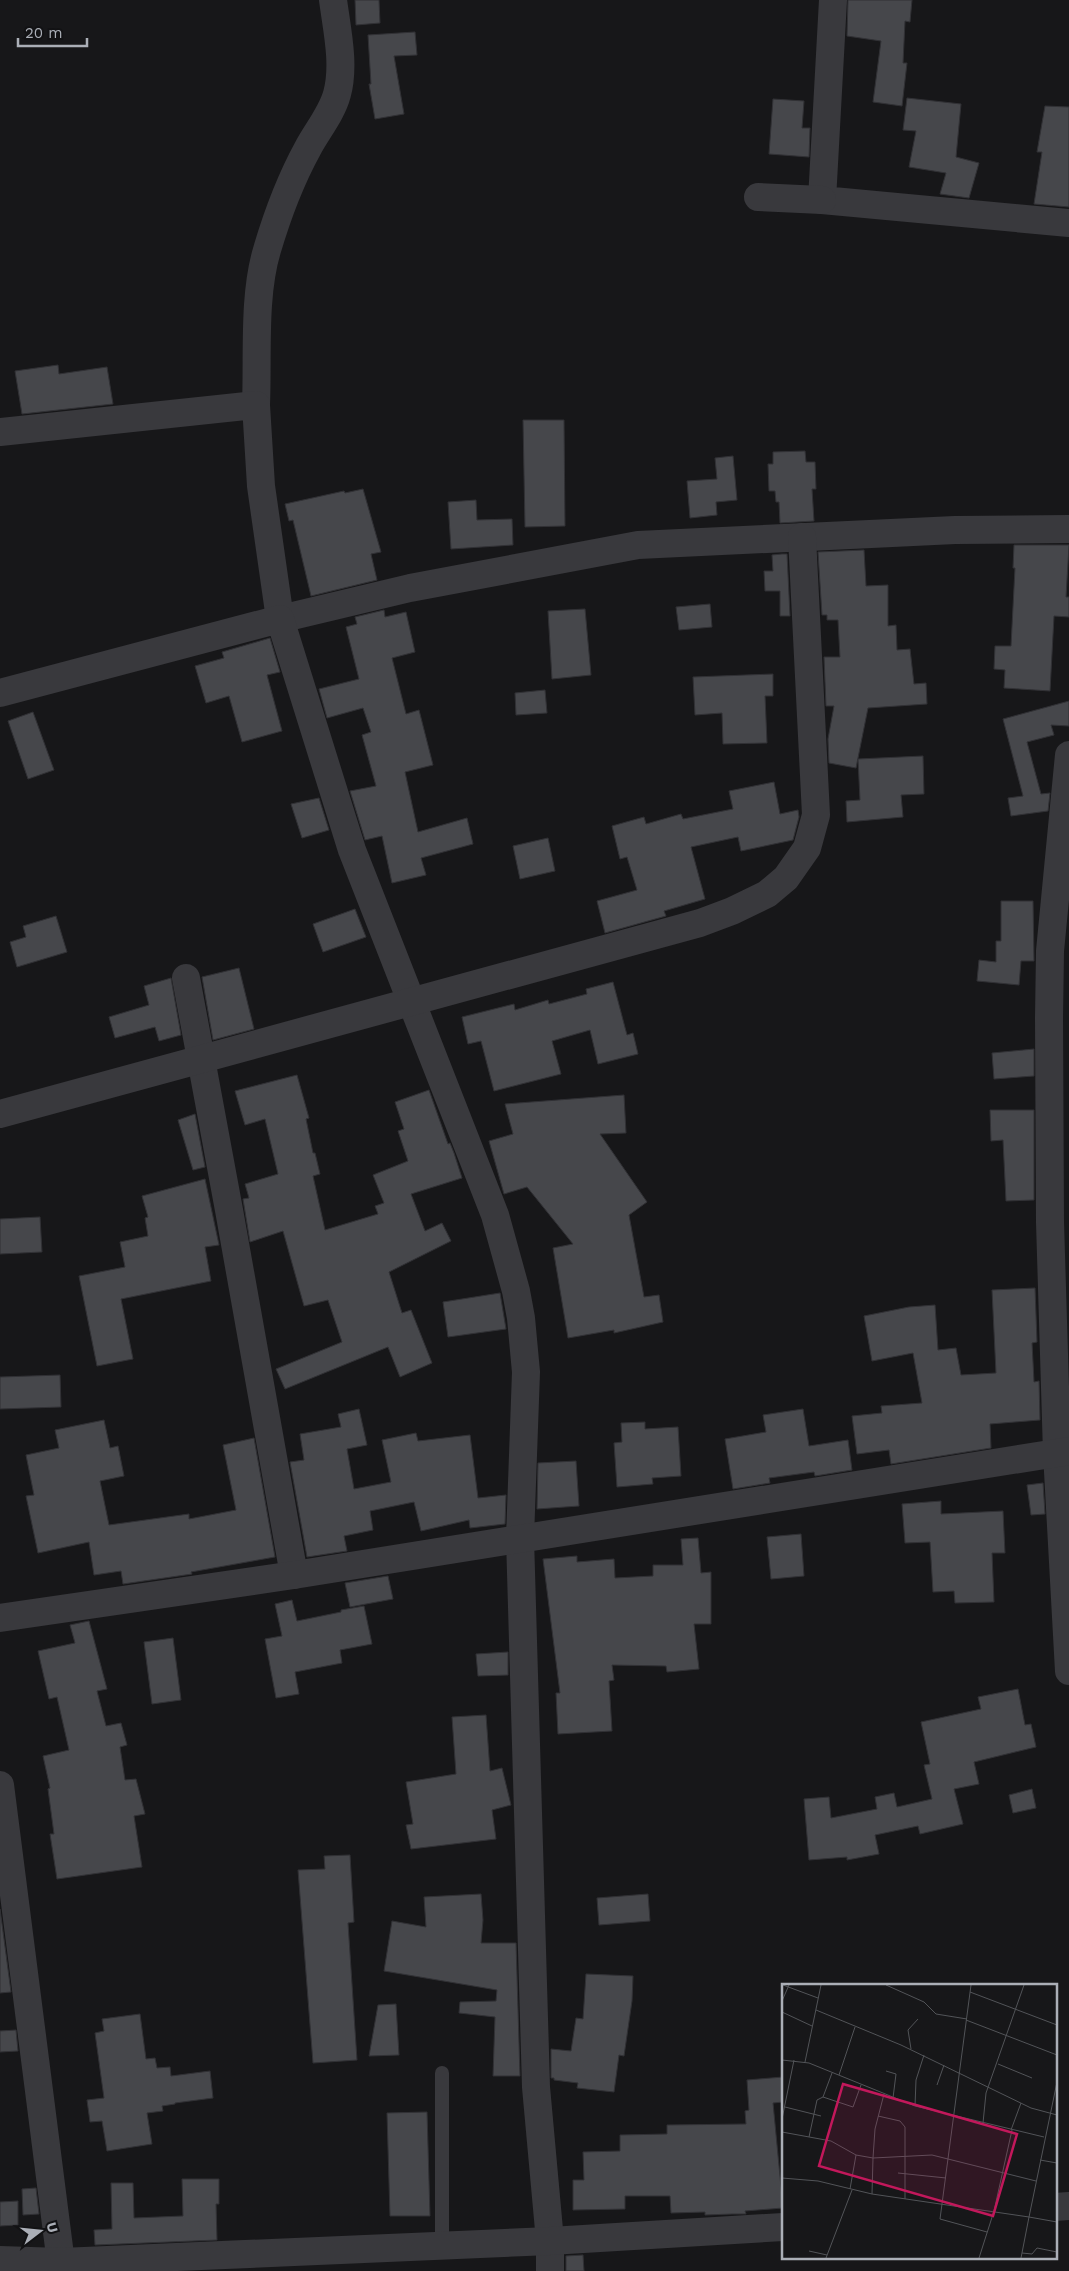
<svg xmlns="http://www.w3.org/2000/svg" width="1069" height="2271" font-family="'Work Sans',sans-serif">
<rect width="100%" height="100%" fill="#171719"/>
<g fill="#46474b" stroke="#313135">
<path d="M 355,0 L 379,0 L 380,23 L 356,25 Z"/>
<path d="M 848,0 L 912,0 L 910,22 L 905,21 L 903,63 L 907,63 L 902,106 L 873,102 L 881,41 L 847,36 Z"/>
<path d="M 415,32 L 417,55 L 394,56 L 404,114 L 375,119 L 369,84 L 371,84 L 368,35 Z"/>
<path d="M 907,98 L 961,104 L 956,157 L 979,163 L 969,198 L 940,194 L 946,173 L 909,167 L 916,131 L 903,130 Z"/>
<path d="M 773,99 L 804,101 L 802,128 L 810,128 L 809,157 L 769,154 Z"/>
<path d="M 1045,106 L 1069,107 L 1069,207 L 1034,204 L 1042,152 L 1037,152 Z"/>
<path d="M 58,365 L 59,374 L 107,367 L 113,404 L 22,414 L 15,371 Z"/>
<path d="M 523,420 L 564,420 L 565,526 L 525,527 Z"/>
<path d="M 805,451 L 806,462 L 815,462 L 816,489 L 812,489 L 814,521 L 780,523 L 779,502 L 776,502 L 775,491 L 769,491 L 768,464 L 773,464 L 773,452 Z"/>
<path d="M 733,456 L 737,500 L 716,502 L 717,515 L 690,518 L 687,481 L 717,479 L 715,458 Z"/>
<path d="M 363,489 L 381,552 L 371,554 L 377,580 L 311,596 L 293,520 L 289,521 L 285,504 L 344,491 L 345,493 Z"/>
<path d="M 476,500 L 477,520 L 512,519 L 513,545 L 451,549 L 448,502 Z"/>
<path d="M 1014,545 L 1069,545 L 1066,597 L 1069,597 L 1069,617 L 1054,616 L 1050,691 L 1004,688 L 1005,670 L 994,669 L 995,646 L 1011,646 L 1015,568 L 1013,568 Z"/>
<path d="M 864,550 L 866,586 L 888,585 L 888,626 L 896,625 L 897,650 L 910,649 L 914,684 L 926,683 L 927,704 L 868,708 L 856,768 L 829,763 L 828,739 L 834,706 L 826,706 L 824,657 L 840,657 L 838,620 L 827,620 L 827,615 L 822,615 L 818,552 Z"/>
<path d="M 782,554 L 787,554 L 790,616 L 780,616 L 780,591 L 765,591 L 764,571 L 773,571 L 772,555 Z"/>
<path d="M 710,604 L 712,627 L 679,630 L 676,607 Z"/>
<path d="M 585,609 L 591,675 L 552,679 L 548,611 Z"/>
<path d="M 384,610 L 385,617 L 406,612 L 415,652 L 392,658 L 406,714 L 419,710 L 433,765 L 405,772 L 418,832 L 467,818 L 473,844 L 421,858 L 426,875 L 392,883 L 382,836 L 365,840 L 350,791 L 376,786 L 362,735 L 371,732 L 363,708 L 327,718 L 319,689 L 359,679 L 346,627 L 357,624 L 355,617 Z"/>
<path d="M 270,638 L 280,672 L 267,675 L 282,731 L 242,742 L 229,696 L 206,703 L 195,666 L 224,658 L 222,652 Z"/>
<path d="M 773,674 L 773,696 L 765,696 L 767,743 L 723,744 L 722,713 L 695,715 L 693,677 Z"/>
<path d="M 545,690 L 547,713 L 516,715 L 515,693 Z"/>
<path d="M 1069,701 L 1069,726 L 1051,725 L 1054,735 L 1027,742 L 1041,794 L 1050,793 L 1048,811 L 1011,816 L 1008,798 L 1023,796 L 1003,719 Z"/>
<path d="M 33,712 L 54,770 L 28,779 L 8,721 Z"/>
<path d="M 923,756 L 924,794 L 901,795 L 903,817 L 847,822 L 846,801 L 860,800 L 858,759 Z"/>
<path d="M 774,782 L 780,814 L 798,810 L 799,817 L 793,840 L 741,851 L 738,837 L 691,847 L 705,899 L 664,911 L 666,916 L 605,933 L 597,901 L 637,890 L 627,857 L 620,859 L 612,826 L 644,817 L 646,824 L 681,814 L 683,819 L 733,809 L 729,791 Z"/>
<path d="M 319,798 L 329,830 L 302,838 L 291,804 Z"/>
<path d="M 548,838 L 555,871 L 520,879 L 513,846 Z"/>
<path d="M 1001,901 L 1033,901 L 1034,961 L 1021,961 L 1019,985 L 977,981 L 979,960 L 996,962 L 996,941 L 1001,941 Z"/>
<path d="M 355,909 L 366,937 L 323,952 L 313,924 Z"/>
<path d="M 56,916 L 67,952 L 17,967 L 10,942 L 26,937 L 23,926 Z"/>
<path d="M 239,968 L 254,1029 L 213,1040 L 202,977 Z"/>
<path d="M 171,978 L 181,1035 L 159,1041 L 155,1027 L 115,1038 L 109,1017 L 149,1005 L 144,986 Z"/>
<path d="M 613,982 L 627,1035 L 633,1033 L 638,1054 L 598,1064 L 590,1030 L 552,1041 L 561,1074 L 494,1091 L 481,1041 L 468,1044 L 462,1017 L 514,1004 L 515,1010 L 548,1000 L 549,1004 L 587,994 L 586,989 Z"/>
<path d="M 1034,1049 L 1034,1076 L 994,1079 L 992,1053 Z"/>
<path d="M 297,1075 L 309,1118 L 306,1119 L 313,1153 L 315,1153 L 320,1174 L 313,1176 L 325,1230 L 378,1214 L 375,1206 L 384,1203 L 373,1175 L 408,1161 L 398,1131 L 404,1129 L 395,1102 L 429,1090 L 448,1144 L 450,1143 L 454,1153 L 462,1178 L 411,1194 L 425,1231 L 442,1223 L 451,1241 L 389,1272 L 402,1313 L 411,1310 L 432,1363 L 400,1377 L 388,1347 L 285,1389 L 276,1369 L 342,1342 L 328,1300 L 304,1306 L 283,1231 L 250,1242 L 243,1199 L 249,1198 L 245,1184 L 278,1174 L 265,1119 L 245,1125 L 235,1091 Z"/>
<path d="M 624,1095 L 626,1133 L 600,1134 L 647,1202 L 629,1215 L 644,1297 L 659,1295 L 663,1322 L 614,1333 L 614,1330 L 568,1338 L 553,1248 L 573,1244 L 527,1187 L 504,1194 L 489,1141 L 513,1134 L 505,1104 Z"/>
<path d="M 990,1110 L 1034,1110 L 1034,1200 L 1006,1201 L 1003,1140 L 991,1141 Z"/>
<path d="M 195,1114 L 205,1167 L 193,1170 L 178,1120 Z"/>
<path d="M 205,1179 L 219,1245 L 205,1247 L 211,1281 L 121,1299 L 133,1359 L 97,1366 L 79,1276 L 125,1267 L 120,1242 L 148,1236 L 145,1218 L 148,1217 L 142,1196 Z"/>
<path d="M 40,1217 L 42,1252 L 0,1254 L 0,1219 Z"/>
<path d="M 1035,1288 L 1037,1342 L 1032,1343 L 1033,1362 L 1034,1382 L 1039,1381 L 1040,1420 L 990,1424 L 991,1448 L 891,1464 L 889,1450 L 857,1454 L 852,1416 L 882,1413 L 881,1406 L 922,1403 L 913,1353 L 872,1361 L 864,1316 L 909,1307 L 935,1305 L 938,1350 L 956,1348 L 961,1375 L 996,1373 L 992,1290 Z"/>
<path d="M 500,1293 L 506,1329 L 448,1337 L 443,1302 Z"/>
<path d="M 60,1375 L 61,1407 L 0,1409 L 0,1377 Z"/>
<path d="M 359,1409 L 367,1445 L 347,1449 L 354,1489 L 391,1482 L 382,1440 L 416,1433 L 418,1441 L 470,1435 L 478,1498 L 506,1495 L 505,1524 L 470,1528 L 469,1520 L 421,1531 L 414,1502 L 370,1511 L 373,1530 L 344,1536 L 347,1551 L 307,1557 L 290,1462 L 304,1460 L 300,1434 L 341,1427 L 338,1414 Z"/>
<path d="M 803,1409 L 809,1446 L 848,1440 L 852,1470 L 815,1476 L 814,1472 L 769,1478 L 770,1483 L 733,1489 L 725,1439 L 766,1432 L 763,1415 Z"/>
<path d="M 104,1420 L 110,1448 L 118,1446 L 124,1476 L 100,1481 L 109,1525 L 189,1514 L 189,1519 L 236,1510 L 223,1445 L 254,1438 L 275,1557 L 191,1572 L 192,1574 L 123,1584 L 121,1571 L 94,1575 L 89,1542 L 38,1553 L 26,1496 L 34,1495 L 26,1455 L 59,1448 L 55,1430 Z"/>
<path d="M 645,1422 L 645,1429 L 678,1427 L 681,1476 L 652,1478 L 653,1484 L 617,1487 L 614,1443 L 622,1442 L 621,1423 Z"/>
<path d="M 576,1461 L 579,1506 L 537,1509 L 538,1463 Z"/>
<path d="M 1043,1483 L 1045,1514 L 1031,1515 L 1027,1485 Z"/>
<path d="M 941,1501 L 941,1514 L 1003,1511 L 1005,1553 L 992,1553 L 994,1602 L 955,1603 L 954,1591 L 933,1592 L 930,1542 L 905,1543 L 902,1504 Z"/>
<path d="M 801,1534 L 804,1576 L 771,1579 L 767,1537 Z"/>
<path d="M 698,1538 L 701,1573 L 711,1572 L 711,1624 L 694,1624 L 699,1669 L 667,1672 L 666,1666 L 612,1665 L 614,1680 L 609,1681 L 612,1731 L 558,1734 L 556,1693 L 560,1693 L 543,1559 L 577,1556 L 577,1562 L 614,1559 L 615,1578 L 653,1576 L 653,1565 L 683,1565 L 681,1539 Z"/>
<path d="M 388,1576 L 393,1599 L 350,1607 L 345,1583 Z"/>
<path d="M 292,1600 L 297,1621 L 341,1612 L 341,1610 L 364,1606 L 372,1644 L 340,1650 L 342,1663 L 295,1672 L 299,1694 L 276,1698 L 265,1639 L 282,1636 L 275,1604 Z"/>
<path d="M 89,1621 L 107,1689 L 97,1691 L 106,1726 L 121,1723 L 127,1745 L 120,1747 L 125,1780 L 136,1779 L 145,1814 L 134,1816 L 142,1867 L 57,1879 L 50,1834 L 54,1834 L 48,1789 L 50,1788 L 43,1756 L 69,1750 L 57,1697 L 49,1699 L 38,1651 L 75,1643 L 70,1625 Z"/>
<path d="M 173,1638 L 181,1700 L 152,1704 L 144,1642 Z"/>
<path d="M 508,1652 L 508,1675 L 478,1676 L 476,1654 Z"/>
<path d="M 1018,1689 L 1025,1725 L 1031,1724 L 1036,1747 L 974,1762 L 979,1784 L 954,1789 L 963,1824 L 920,1834 L 918,1826 L 875,1835 L 879,1854 L 847,1860 L 847,1857 L 809,1860 L 804,1799 L 829,1797 L 831,1818 L 877,1809 L 875,1797 L 894,1793 L 897,1807 L 932,1799 L 924,1765 L 930,1764 L 921,1722 L 981,1709 L 978,1697 Z"/>
<path d="M 486,1715 L 490,1771 L 502,1768 L 511,1805 L 492,1810 L 496,1839 L 411,1849 L 406,1825 L 413,1824 L 406,1782 L 456,1774 L 452,1717 Z"/>
<path d="M 1032,1789 L 1036,1808 L 1013,1813 L 1009,1795 Z"/>
<path d="M 350,1855 L 354,1922 L 348,1923 L 357,2060 L 313,2063 L 298,1870 L 325,1869 L 324,1856 Z"/>
<path d="M 481,1894 L 483,1920 L 481,1943 L 516,1943 L 520,2076 L 493,2076 L 495,2017 L 459,2013 L 460,2002 L 496,2001 L 497,1990 L 384,1971 L 392,1921 L 426,1927 L 424,1897 Z"/>
<path d="M 648,1894 L 650,1921 L 599,1925 L 597,1898 Z"/>
<path d="M 0,1909 L 11,1992 L 0,1993 Z"/>
<path d="M 586,1974 L 633,1976 L 632,2001 L 624,2056 L 619,2055 L 614,2092 L 577,2088 L 578,2083 L 554,2080 L 554,2078 L 551,2078 L 551,2049 L 571,2051 L 576,2018 L 583,2019 Z"/>
<path d="M 396,2004 L 399,2055 L 369,2056 L 378,2005 Z"/>
<path d="M 140,2014 L 146,2059 L 155,2058 L 157,2068 L 170,2067 L 171,2076 L 210,2071 L 213,2098 L 175,2103 L 175,2104 L 162,2106 L 163,2111 L 147,2113 L 152,2144 L 107,2151 L 102,2121 L 90,2122 L 87,2100 L 104,2098 L 95,2033 L 104,2031 L 102,2019 Z"/>
<path d="M 16,2030 L 18,2051 L 0,2052 L 0,2031 Z"/>
<path d="M 783,2077 L 783,2102 L 773,2103 L 783,2208 L 745,2211 L 746,2214 L 732,2214 L 705,2215 L 705,2212 L 671,2213 L 670,2196 L 625,2196 L 625,2209 L 573,2210 L 573,2180 L 584,2180 L 583,2152 L 620,2151 L 620,2135 L 667,2134 L 667,2125 L 746,2124 L 745,2111 L 749,2110 L 747,2080 Z"/>
<path d="M 427,2112 L 430,2216 L 390,2216 L 387,2113 Z"/>
<path d="M 182,2179 L 219,2179 L 219,2204 L 216,2204 L 217,2240 L 95,2245 L 94,2230 L 112,2229 L 111,2183 L 133,2183 L 134,2218 L 183,2216 Z"/>
<path d="M 36,2188 L 39,2214 L 23,2215 L 22,2189 Z"/>
<path d="M 18,2201 L 18,2225 L 0,2226 L 0,2202 Z"/>
<path d="M 583,2255 L 584,2271 L 566,2271 L 566,2256 Z"/>
</g>
<g fill="none" stroke-linecap="round" stroke-linejoin="round">
<path stroke="#39393d" stroke-width="14" d="M 442,2073 L 442,2245"/>
<g stroke="#39393d" stroke-width="28">
<path d="M 833,0 L 822,200 L 1069,223"/>
<path d="M 758,197 L 822,200"/>
<path d="M 256,405 C 258,357 253,296 267,250 C 277,216 291,179 308,148 C 317,131 332,113 337,94 C 345,65 337,30 333,0"/>
<path d="M 0,432 L 256,405 L 261,486 L 280,619 L 410,588 L 638,545 L 955,530 L 1069,529"/>
<path d="M 0,693 L 280,619 L 352,850 L 495,1215 L 516,1291 L 521,1318 L 526,1372 L 520,1538 L 536,2087 L 550,2241 L 550,2271"/>
<path d="M 1069,755 L 1050,951 L 1049,1018 L 1050,1222 L 1057,1453 L 1069,1671"/>
<path d="M 186,978 L 229,1210 L 294,1575"/>
<path d="M 0,1114 L 700,923 L 732,911 L 767,894 L 786,878 L 807,848 L 816,815 L 802,537"/>
<path d="M 0,1618 L 294,1575 L 1069,1451"/>
<path d="M 0,1785 L 62,2271"/>
<path d="M 1055,2207 L 1069,2206"/>
<path d="M 0,2260 L 61,2262 L 550,2241 L 783,2227"/>
</g>
</g>
<g transform="translate(782 1984)">
<rect width="275" height="275" fill="#171719"/>
<path fill="none" stroke="#525458" stroke-width="1" d="M 1,1 L 36,14M 104,1 L 142,18 L 154,30 L 185,35M 189,1 L 158,235 L 205,248M 188,8 L 275,41M 0,17 L 7,1M 34,26 L 119,61 L 249,124 L 275,131M 0,28 L 30,42M 184,36 L 275,71M 129,65 L 126,46 L 136,35M 0,76 L 27,79 L 133,122 L 262,153M 23,78 L 39,1M 216,80 L 250,94M 104,87 L 114,90 L 111,114M 50,89 L 41,113 L 71,123 L 79,101M 57,91 L 73,43M 275,98 L 247,233 L 275,238M 155,101 L 162,81M 133,122 L 134,96 L 142,71M 3,123 L 39,132M 96,132 L 118,137 L 123,143 L 123,215M 0,135 L 12,76M 201,139 L 204,109 L 242,1M 229,146 L 239,119M 0,148 L 49,157 L 74,171M 27,153 L 35,116 L 41,113M 258,176 L 275,179M 116,189 L 164,194M 0,194 L 36,197 L 90,210 L 247,233 L 239,274M 68,205 L 74,171 L 91,174 L 93,145 L 102,110M 90,210 L 91,174 L 150,171 L 254,197M 27,267 L 45,271M 240,269 L 250,270 L 255,264 L 275,268M 44,274 L 70,206M 197,274 L 212,227 L 230,146"/>
<path fill="#c2185b" fill-opacity="0.15" stroke="#c2185b" stroke-width="2.5" d="M 61,100 L 235,150 L 211,232 L 37,182 Z"/>
<rect width="275" height="275" fill="none" stroke="#abafb7" stroke-width="2.5"/>
</g>
<g transform="translate(40 2231) rotate(74)" stroke="#121214" stroke-width="4" paint-order="stroke">
<path d="M0-4L9 19L0 12L-9 19Z" fill="#abafb7"/>
<text y="-8" font-size="14" font-weight="bold" text-anchor="middle" fill="#abafb7">U</text>
</g>
<path d="M18 38v8h69v-8" fill="none" stroke="#abafb7" stroke-width="2.5"/>
<text x="25" y="38" font-size="15" fill="#abafb7" stroke="#121214" stroke-width="4" paint-order="stroke">20 m</text>
</svg>
